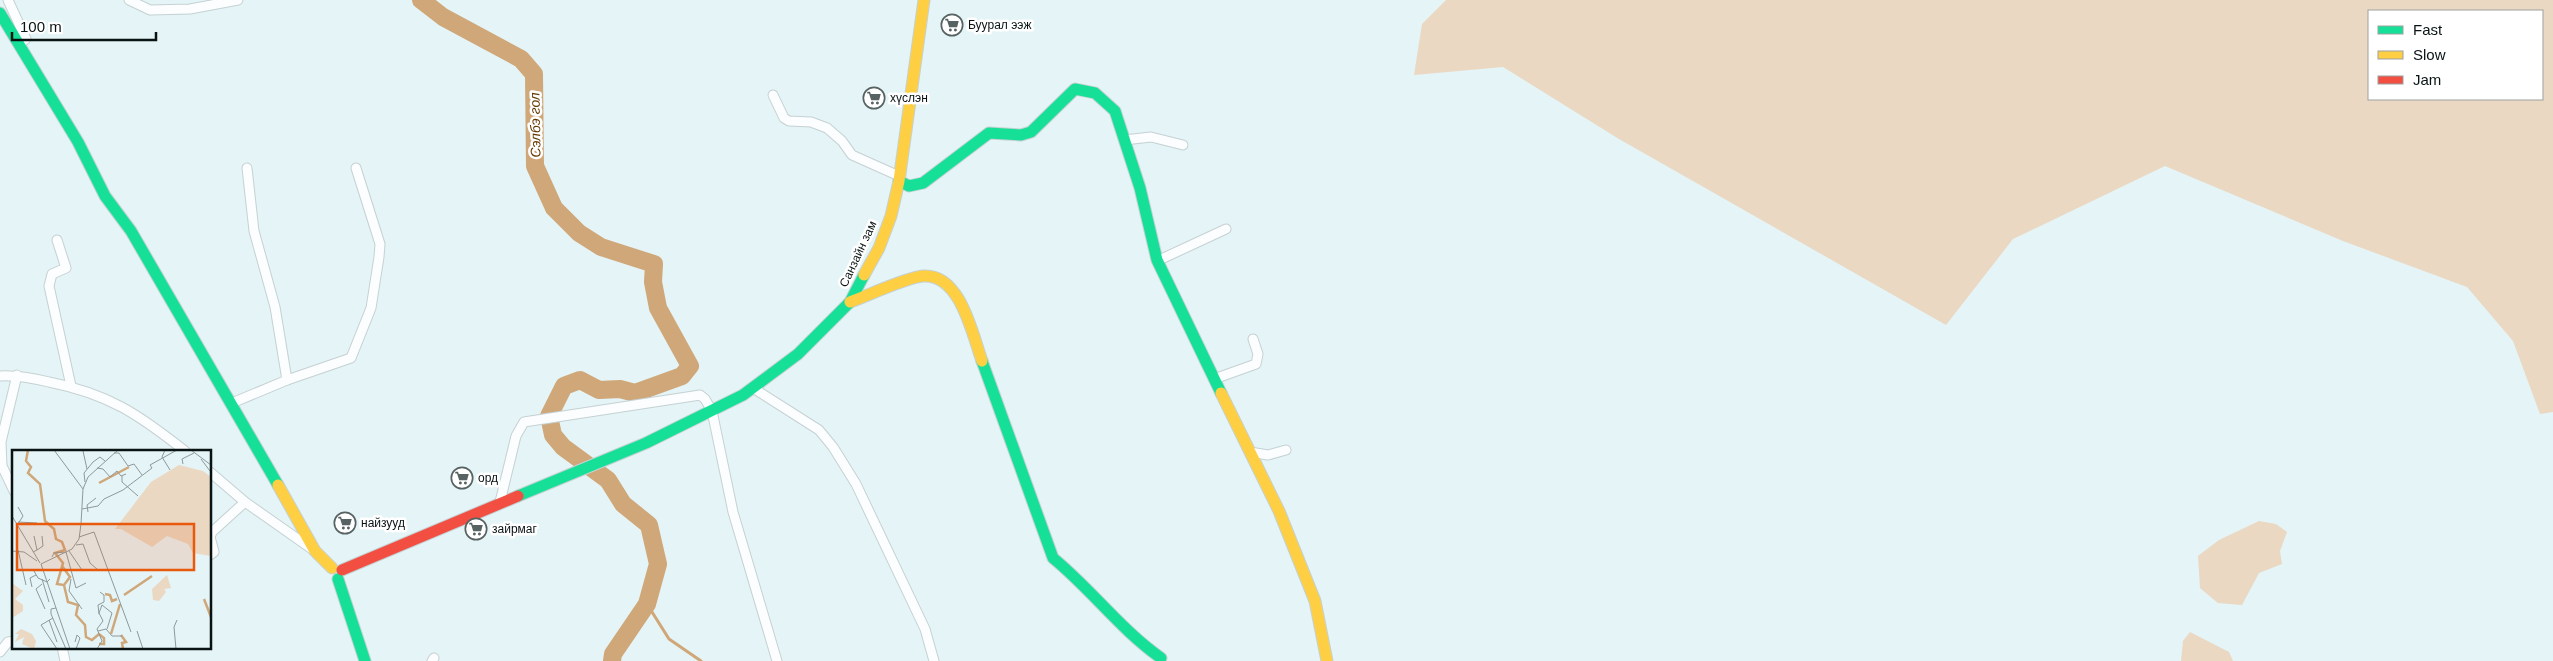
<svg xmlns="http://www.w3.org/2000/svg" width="2553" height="661" font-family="Arial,sans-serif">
<rect width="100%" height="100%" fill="#e5f4f6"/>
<g fill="#ead8c2" fill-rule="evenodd">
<path d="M 1446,0 L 2553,0 L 2553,412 L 2540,414 L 2513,341 L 2467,287 L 2343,241 L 2165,166 L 2013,239 L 1946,325 L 1619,139 L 1503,67 L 1414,75 L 1422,24 ZM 2542,11 L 2542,99 L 2369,99 L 2369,11 Z"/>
<path d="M 2259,521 L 2276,524 L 2287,532 L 2280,551 L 2282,564 L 2259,573 L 2242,605 L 2218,603 L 2200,588 L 2198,556 L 2219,540 Z"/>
<path d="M 2190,632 L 2229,652 L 2233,661 L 2181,661 L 2183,641 Z"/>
</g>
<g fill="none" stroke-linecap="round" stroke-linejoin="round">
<path stroke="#cfa779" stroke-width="3" d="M 647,604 L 669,639 L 701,661"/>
<path stroke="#cfa779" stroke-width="18" d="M 421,0 L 443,17 L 521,59 L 534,74 L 535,166 L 554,208 L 579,233 L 601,247 L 654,264 L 653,282 L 658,308 L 690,366 L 682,376 L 635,393 L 620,389 L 599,390 L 580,380 L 564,386 L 549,416 L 553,435 L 563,447 L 608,480 L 623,504 L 649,525 L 658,564 L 647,604 L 613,654 L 612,661"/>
<g stroke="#c5d1d3" stroke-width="11">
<g id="street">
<path d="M 8,0 L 26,39 L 19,44"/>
<path d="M 129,0 L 150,10 L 190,9 L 238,0"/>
<path d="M 773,95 L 784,118 L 789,121 L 811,122 L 827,128 L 842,141 L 852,155 L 899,176"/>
<path d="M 1124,140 L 1151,137 L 1183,145"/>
<path d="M 57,240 L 66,268 L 52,274 L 49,286 L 71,386"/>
<path d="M 1157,261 L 1226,229"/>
<path d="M 0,376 C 17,375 32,378 49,382 C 109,394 138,414 185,451"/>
<path d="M 1214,379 L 1256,364 L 1258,354 L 1253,339"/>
<path d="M 287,380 L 351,358 L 371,308 L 379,257 L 380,244 L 356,168"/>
<path d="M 753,388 L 819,430 L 833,447 L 856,484 L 925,629 L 934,661"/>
<path d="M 232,403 L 287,380 L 275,307 L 254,231 L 247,168"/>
<path d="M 1250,452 L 1268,455 L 1286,450"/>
<path d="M 210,472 L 245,502 L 312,549"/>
<path d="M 14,491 L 2,466 L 1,442 L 17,375"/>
<path d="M 500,502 L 516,436 L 524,422 L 700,395 L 705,399 L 712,411 L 733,512 L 777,661"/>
<path d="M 210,555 L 214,552 L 210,537 L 212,532 L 245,502"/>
<path d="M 62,647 L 65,661"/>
<path d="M 0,652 L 8,642 L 14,641"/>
<path d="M 432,661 L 434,658"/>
</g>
</g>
<g stroke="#c5d1d3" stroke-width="13">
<g id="fast">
<path d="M 0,13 L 78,142 L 105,196 L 131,231 L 278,485"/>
<path d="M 899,181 L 909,186 L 923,183 L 989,133 L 1021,135 L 1031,132 L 1075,89 L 1095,93 L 1115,111 L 1140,188 L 1157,260 L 1221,393"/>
<path d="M 982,361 L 1053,558 C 1091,589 1121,630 1161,658"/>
<path d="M 518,496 L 646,443 L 743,395 L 798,354 L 850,302 L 864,275"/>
<path d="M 338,579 L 365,661"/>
</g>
</g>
<g stroke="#c5d1d3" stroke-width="13">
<g id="slow">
<path d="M 864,275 L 879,248 L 891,216 L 899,181 L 924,0"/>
<path d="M 850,302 C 867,296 907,277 923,276 C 960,273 972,333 982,361"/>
<path d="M 1221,393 L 1279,511 L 1315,601 L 1327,661"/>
<path d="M 278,485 L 315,551 L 332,568"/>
</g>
</g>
<g stroke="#c5d1d3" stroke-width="13">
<path id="jam" d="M 342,570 L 518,496"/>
</g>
<use href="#street" stroke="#fbfdfe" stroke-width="9"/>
<use href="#fast" stroke="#16e098" stroke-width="11"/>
<use href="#slow" stroke="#ffcf43" stroke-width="11"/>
<use href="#jam" stroke="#f24e42" stroke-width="11"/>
</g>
<defs>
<g id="supermarket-ring" transform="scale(1.125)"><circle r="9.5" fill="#fff" stroke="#576263" stroke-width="1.5"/><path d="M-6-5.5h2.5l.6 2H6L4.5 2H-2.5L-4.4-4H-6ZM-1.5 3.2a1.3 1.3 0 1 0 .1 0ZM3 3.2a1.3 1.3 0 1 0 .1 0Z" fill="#576263"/></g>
</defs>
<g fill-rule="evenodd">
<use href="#supermarket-ring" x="952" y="25"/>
<use href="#supermarket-ring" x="874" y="98"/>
<use href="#supermarket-ring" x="462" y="478"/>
<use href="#supermarket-ring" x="345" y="523"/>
<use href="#supermarket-ring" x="476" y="529"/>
</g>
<g text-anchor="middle" stroke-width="5" stroke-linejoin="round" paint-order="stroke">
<g font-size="12" fill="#0a1314" stroke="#fff" text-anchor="start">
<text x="968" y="29">Буурал ээж</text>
<text x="890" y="102">хүслэн</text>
<text x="478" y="482">орд</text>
<text x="361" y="527">найзууд</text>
<text x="492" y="533">зайрмаг</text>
</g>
<g font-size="12" fill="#0a1314" stroke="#fff">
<text transform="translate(858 254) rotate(-65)" y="4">Санзайн зам</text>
</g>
<g font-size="14" font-style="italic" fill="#653b03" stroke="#fff">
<text transform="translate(535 125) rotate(-91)" y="5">Сэлбэ гол</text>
</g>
</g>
<g transform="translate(12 450)">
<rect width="199" height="199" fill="#e5f4f6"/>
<path d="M 167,15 L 191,21 L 199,27 L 199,106 L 181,103 L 176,94 L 155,86 L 140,97 L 109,79 L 103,79 L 139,32 ZM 155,125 L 159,138 L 152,139 L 154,142 L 147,151 L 141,150 L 140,139 ZM 0,133 L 11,141 L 3,149 L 11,155 L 11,161 L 0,168 ZM 9,179 L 20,184 L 24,191 L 22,199 L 10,194 L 12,187 L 3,192 L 7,184 L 3,184 Z" fill="#ead8c2"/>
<path fill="none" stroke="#cfa779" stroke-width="2.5" d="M 16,0 L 14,11 L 19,17 L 16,23 L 28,34 L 33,71 L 42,79 L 44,89 L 50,92 L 53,100 L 43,103 L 51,113 L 45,134 L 52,135 L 56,152 L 66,155 L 64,165 L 73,175 L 74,187 L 80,190 L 87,184 L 92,188 L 92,194 L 87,194M 87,33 L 117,17M 50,116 L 58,127 L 52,135M 93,144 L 98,145 L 100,151 L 105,149M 112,145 L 140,126M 192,149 L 199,167M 99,184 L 108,154M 109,185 L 114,192 L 110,193 L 111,199"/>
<path fill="none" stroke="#8d9a9c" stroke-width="1" d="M 153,0 L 150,7 L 158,20M 179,0 L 199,15M 71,1 L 75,19M 102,3 L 107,3 L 116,16 L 122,14 L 130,25M 189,9 L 198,21M 171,14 L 170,9 L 182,3M 85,18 L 91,19 L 98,27 L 105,21 L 109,26 L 114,24M 110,26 L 110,32 L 126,46M 73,32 L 72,23 L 81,12 L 88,7 L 93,11M 71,39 L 76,27 L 106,0M 70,59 L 86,56 L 92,49 L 111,40 L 140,18 L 138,15 L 165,0M 76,62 L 75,55 L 84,48M 0,66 L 28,113M 6,72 L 25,73M 6,74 L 11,66 L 6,57M 67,87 L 82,82 L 119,182M 64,95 L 71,94 L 78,113 L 86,120M 6,100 L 14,135M 25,100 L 31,96 L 30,86M 0,101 L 12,102 L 25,111M 57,101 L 70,120M 21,102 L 25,100 L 22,86M 40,107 L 42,103 L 54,102 L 64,138 L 74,133M 29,114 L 60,99 L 67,89 L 69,74 L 71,39 L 42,0M 29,114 L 58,199M 25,120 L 22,121 L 26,128 L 35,132 L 38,129M 30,129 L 37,152M 59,129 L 57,141 L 70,159M 30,134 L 24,139 L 33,159M 20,137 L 18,128 L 24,125M 44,158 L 39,159 L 39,164 L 54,199M 87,164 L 86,155 L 92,152 L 92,145 L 88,142M 41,168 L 29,175 L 45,199M 37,170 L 45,192M 86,181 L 94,179 L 100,186 L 110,186M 125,181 L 131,199M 63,192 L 65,185 L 68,188 L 64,199M 85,199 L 90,191 L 85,179 L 91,171 L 87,163 L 90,155 L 100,163 L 95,179M 164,199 L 162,177 L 165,170"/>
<path fill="#e8590c" fill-opacity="0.15" stroke="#e8590c" stroke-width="2.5" d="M 5,74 L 182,74 L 182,120 L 5,120 Z"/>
<rect width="199" height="199" fill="none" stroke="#0a1314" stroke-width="2.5"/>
</g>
<rect x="2368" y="10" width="175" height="90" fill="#ffffff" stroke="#9da1a1"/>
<rect x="2378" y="26" width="25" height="8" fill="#16e098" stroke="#9da1a1"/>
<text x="2413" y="35" font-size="15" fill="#0a1314">Fast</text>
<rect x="2378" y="51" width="25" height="8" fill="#ffcf43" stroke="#9da1a1"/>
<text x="2413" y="60" font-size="15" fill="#0a1314">Slow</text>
<rect x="2378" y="76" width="25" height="8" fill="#f24e42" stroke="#9da1a1"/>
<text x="2413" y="85" font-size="15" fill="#0a1314">Jam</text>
<path d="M12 32v8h144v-8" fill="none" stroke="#0a1314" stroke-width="2.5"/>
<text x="20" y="32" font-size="15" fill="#0a1314" stroke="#ffffff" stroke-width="4" paint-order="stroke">100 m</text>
</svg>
